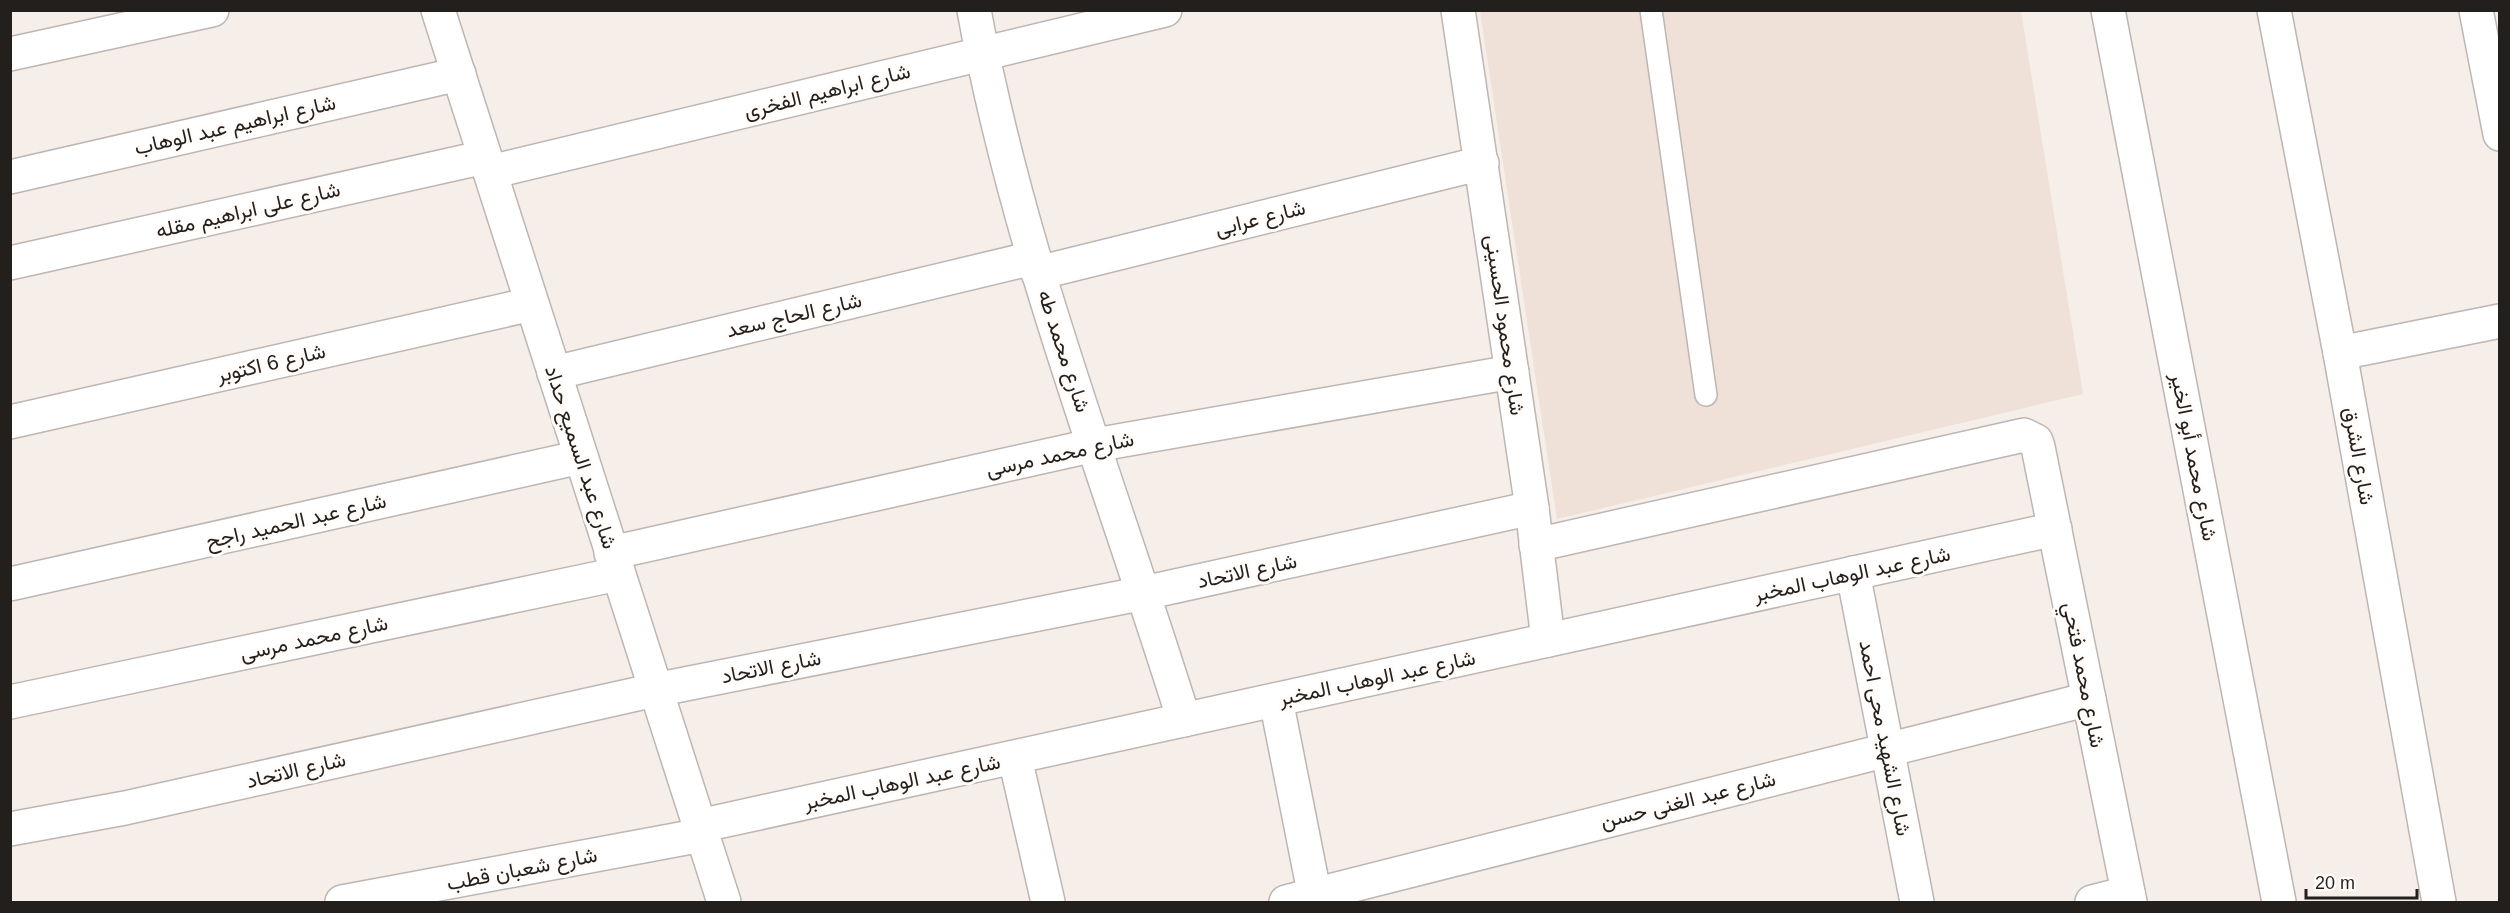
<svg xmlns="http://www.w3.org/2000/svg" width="2510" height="913" font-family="Helvetica,Vazirmatn,sans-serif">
<rect width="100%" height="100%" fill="#f5eee9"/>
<path fill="#efe1d7" d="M 1480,11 L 2021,11 L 2083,394 L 1557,519 Z"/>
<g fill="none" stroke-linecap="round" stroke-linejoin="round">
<g stroke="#bdb6b2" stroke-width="24">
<path id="lane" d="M 1651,10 L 1706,395"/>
</g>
<g stroke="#bdb6b2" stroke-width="36">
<g id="street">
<path d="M 438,10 L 724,902"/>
<path d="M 974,10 C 1018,253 1111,485 1184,720"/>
<path d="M 1458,10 L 1532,508 L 1548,640"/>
<path d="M 2108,10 L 2279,902"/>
<path d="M 2274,10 L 2340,353 L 2439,902"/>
<path d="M 2476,10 L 2500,134"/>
<path d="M 10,54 L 212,10"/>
<path d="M 490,172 L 1165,10"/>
<path d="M 10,177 L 459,74"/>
<path d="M 10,263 L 485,157"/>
<path d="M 1038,273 L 1482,163"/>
<path d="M 2340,353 L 2500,321"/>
<path d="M 554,373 L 1033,258"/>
<path d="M 10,422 L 532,304"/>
<path d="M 1536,545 L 2024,435 L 2036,441 L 2038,447 L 2130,902"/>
<path d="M 611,553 L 1095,445 L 1512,372"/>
<path d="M 1853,573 L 1917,902"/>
<path d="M 10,584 L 581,457"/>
<path d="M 1276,700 L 1316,902"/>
<path d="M 10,702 L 618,574"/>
<path d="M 1015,758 L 1048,902"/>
<path d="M 699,826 L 2055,529"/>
<path d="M 10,829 L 125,808 L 655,690 L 1144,593 L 1532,508"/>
<path d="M 342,902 L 702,835"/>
<path d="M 1286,902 L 2089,699"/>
<path d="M 2092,902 L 2128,893"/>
</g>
</g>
<use href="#lane" stroke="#fff" stroke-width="21"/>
<use href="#street" stroke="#fff" stroke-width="33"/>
</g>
<g text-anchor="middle" stroke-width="6" stroke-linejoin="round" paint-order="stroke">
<g font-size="21" fill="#221f1d" stroke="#fffcfa">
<text transform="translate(827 91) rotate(-14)" y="7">شارع ابراهيم الفخرى</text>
<text transform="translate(235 125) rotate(-13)" y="7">شارع ابراهيم عبد الوهاب</text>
<text transform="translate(248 210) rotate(-13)" y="7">شارع على ابراهيم مقله</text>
<text transform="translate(1260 218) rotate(-14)" y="7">شارع عرابى</text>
<text transform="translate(794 315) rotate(-13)" y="7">شارع الحاج سعد</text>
<text transform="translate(1505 325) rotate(82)" y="7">شارع محمود الحسينى</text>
<text transform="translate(1064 351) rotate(72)" y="7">شارع محمد طه</text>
<text transform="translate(271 363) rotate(-13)" y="7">شارع 6 اكتوبر</text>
<text transform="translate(1060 454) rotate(-12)" y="7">شارع محمد مرسى</text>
<text transform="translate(2359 456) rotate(80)" y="7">شارع الشرق</text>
<text transform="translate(581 457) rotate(72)" y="7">شارع عبد السميع حداد</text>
<text transform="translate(2194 457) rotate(79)" y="7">شارع محمد أبو الخير</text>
<text transform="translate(296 521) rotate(-13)" y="7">شارع عبد الحميد راجح</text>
<text transform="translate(1247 571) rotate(-12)" y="7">شارع الاتحاد</text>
<text transform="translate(1852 574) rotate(-12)" y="7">شارع عبد الوهاب المخبر</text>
<text transform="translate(314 638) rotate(-12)" y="7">شارع محمد مرسى</text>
<text transform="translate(771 667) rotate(-11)" y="7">شارع الاتحاد</text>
<text transform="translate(2084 675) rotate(79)" y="7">شارع محمد فتحي</text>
<text transform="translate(1377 678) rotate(-12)" y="7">شارع عبد الوهاب المخبر</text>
<text transform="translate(1885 738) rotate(79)" y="7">شارع الشهيد محى احمد</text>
<text transform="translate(296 770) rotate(-13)" y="7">شارع الاتحاد</text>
<text transform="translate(902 782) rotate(-12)" y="7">شارع عبد الوهاب المخبر</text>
<text transform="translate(1688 800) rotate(-14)" y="7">شارع عبد الغنى حسن</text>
<text transform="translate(522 869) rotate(-11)" y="7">شارع شعبان قطب</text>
</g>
</g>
<rect width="2510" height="913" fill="none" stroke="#221f1d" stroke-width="24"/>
<path d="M2306 889v9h111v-9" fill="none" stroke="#221f1d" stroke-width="3"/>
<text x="2315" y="889" font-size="18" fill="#221f1d" stroke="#fffcfa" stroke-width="4.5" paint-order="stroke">20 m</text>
</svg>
